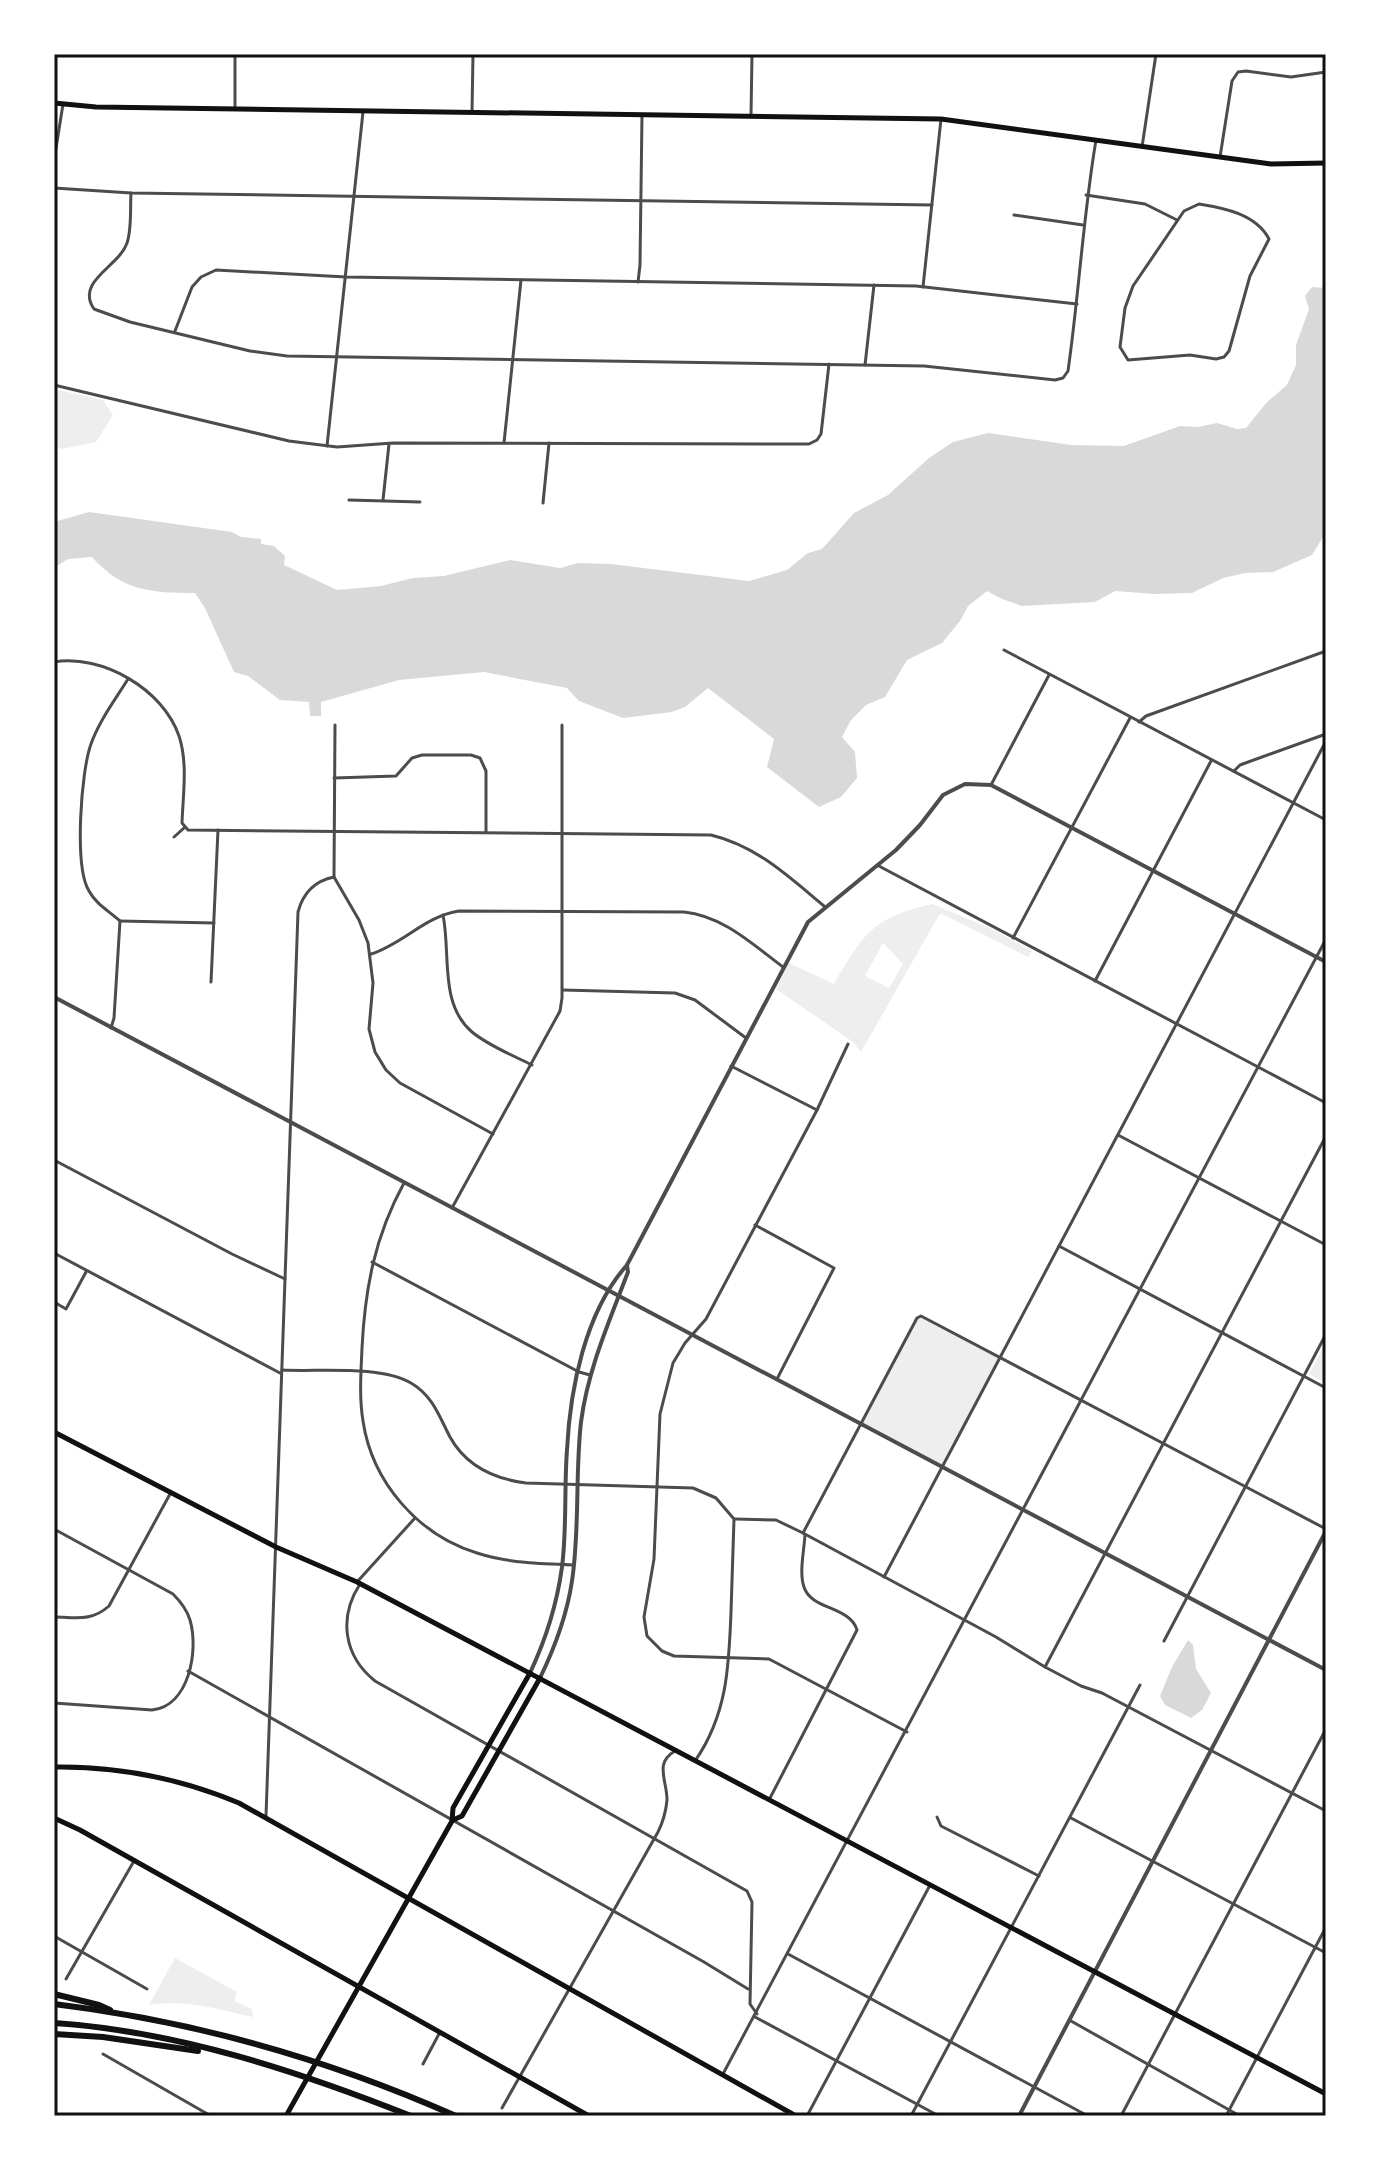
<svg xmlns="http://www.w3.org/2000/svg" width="1380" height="2170" font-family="'PT Sans',sans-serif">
<rect width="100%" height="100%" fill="#fff"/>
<g fill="#eee" fill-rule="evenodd">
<path d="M 54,389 L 103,400 L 113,415 L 96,442 L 62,449 L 54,445 Z"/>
<path d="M 932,904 L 990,928 L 1032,951 L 1028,957 L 942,914 L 939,915 L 861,1052 L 853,1042 L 776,989 L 789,963 L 834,984 C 864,933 872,918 932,904 ZM 883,943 L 903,964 L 889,988 L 865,976 Z"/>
<path d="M 919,1317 L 1000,1357 L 942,1467 L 861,1424 Z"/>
<path d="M 1326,1343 L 1326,1383 L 1309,1374 Z"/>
<path d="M 175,1958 L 237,1992 L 234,2001 L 252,2009 L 253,2017 C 218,2009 185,1999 149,2005 Z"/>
</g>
<g fill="#d9d9d9">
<path d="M 1312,287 L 1326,288 L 1326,532 L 1312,555 L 1273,572 L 1245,573 L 1223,578 L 1192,593 L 1155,594 L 1115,591 L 1095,602 L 1022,606 L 1002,599 L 987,591 L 968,606 L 960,621 L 942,643 L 907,660 L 885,697 L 866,705 L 851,720 L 842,737 L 855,752 L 857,778 L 841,797 L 819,807 L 767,767 L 774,739 L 708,688 L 685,707 L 672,712 L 623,718 L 579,701 L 567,688 L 484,672 L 399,680 L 321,702 L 321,716 L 310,716 L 309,702 L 280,700 L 248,676 L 234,672 L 205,608 L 195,593 C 151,593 122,591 92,557 L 68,559 L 54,568 L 54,522 L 89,512 L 232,532 L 241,537 L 261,539 L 261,544 L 274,546 L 285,556 L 284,565 L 337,590 L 381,586 L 413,578 L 444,576 L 510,560 L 560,568 L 578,563 L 611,564 L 749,581 L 787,570 L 808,553 L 822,549 L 854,513 L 888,495 L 929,458 L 953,442 L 988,433 L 1071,445 L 1124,446 L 1180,426 L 1198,427 L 1217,423 L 1237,429 L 1246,428 L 1267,402 L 1287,385 L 1296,365 L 1296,345 L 1309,309 L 1305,296 Z"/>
<path d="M 1188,1640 L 1193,1645 L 1196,1669 L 1211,1693 L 1202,1710 L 1191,1718 L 1165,1705 L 1160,1696 L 1172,1667 Z"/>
</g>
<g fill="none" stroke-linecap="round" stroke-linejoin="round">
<g stroke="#4c4c4c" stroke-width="3">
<path d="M 1145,54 L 1155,55"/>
<path d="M 235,109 L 235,54"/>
<path d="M 472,112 L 473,54"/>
<path d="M 751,116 L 752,54"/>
<path d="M 1142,147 L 1156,54"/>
<path d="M 1220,157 L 1232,81 L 1238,72 L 1246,71 L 1291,77 L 1326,72"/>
<path d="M 54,161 L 63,104"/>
<path d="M 54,188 L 131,193 L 932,205"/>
<path d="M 131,193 C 130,208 132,228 127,243 C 119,267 75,281 94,309 L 130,322 L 250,351 L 287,356 L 924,366 L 1055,380 L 1063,378 L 1068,371 C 1079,294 1083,217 1096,140"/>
<path d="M 1086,195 L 1145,204 L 1177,220"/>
<path d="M 1199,204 C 1224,208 1256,214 1269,239 L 1250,276 L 1229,351 L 1224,357 L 1216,359 L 1190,355 L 1128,360 L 1120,347 L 1125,308 L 1133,286 L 1184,211 Z"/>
<path d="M 1014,215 L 1083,225"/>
<path d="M 638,282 L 640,265 L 642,115"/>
<path d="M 923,287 L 941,119"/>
<path d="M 175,331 L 192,287 L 201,277 L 216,270 L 346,277 L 916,286 L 1077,304"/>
<path d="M 865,365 L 874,285"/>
<path d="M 54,385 L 289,441 L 337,447 L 393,443 L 809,444 L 817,440 L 821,434 L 829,364"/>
<path d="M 504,443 L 521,280"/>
<path d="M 327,446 L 363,112"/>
<path d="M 349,500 L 420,502"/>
<path d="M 383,500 L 389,444"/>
<path d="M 543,503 L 549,443"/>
<path d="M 1004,650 L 1326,820"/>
<path d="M 54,662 C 102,654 163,689 179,736 C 188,763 183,795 182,823 L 188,830 L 711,835 C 757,846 789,877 824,906"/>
<path d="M 1139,722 L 1146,716 L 1326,651"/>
<path d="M 335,725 L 334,877 L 359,920 L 368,943 L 373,983 L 369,1029 L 375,1052 L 386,1070 L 400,1083 L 493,1134"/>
<path d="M 1234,771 L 1240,765 L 1326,734"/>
<path d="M 334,778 L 396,776 L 412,758 L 422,755 L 471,755 L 480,758 L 486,771 L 486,832"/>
<path d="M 991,785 L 1049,675"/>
<path d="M 174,837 L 184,828"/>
<path d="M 877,865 L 1326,1103"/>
<path d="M 443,915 C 451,954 439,1004 472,1032 C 489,1046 512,1055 532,1065"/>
<path d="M 120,921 C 109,911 96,904 89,891 C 74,867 81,771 91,744 C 99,721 115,700 128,679"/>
<path d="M 120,921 L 214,923"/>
<path d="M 1013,938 L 1130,718"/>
<path d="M 371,954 C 403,944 425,916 459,911 L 684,912 C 723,916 752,944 783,967"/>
<path d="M 1095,981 L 1211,761"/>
<path d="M 211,982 L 218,830"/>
<path d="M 563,990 L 675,993 L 695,1000 L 746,1038"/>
<path d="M 111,1028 L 114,1018 L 120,921"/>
<path d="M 848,1044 L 817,1110 L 706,1319 L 685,1343 L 673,1363 L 660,1414 L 654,1559 L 644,1617 L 647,1636 L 662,1651 L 674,1656 L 769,1659 L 907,1732"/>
<path d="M 731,1066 L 817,1110"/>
<path d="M 1118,1135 L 1326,1245"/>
<path d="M 54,1160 L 232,1254 L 285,1279"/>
<path d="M 404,1183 C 375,1236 365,1288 362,1348 C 361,1372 359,1397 363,1421 C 372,1482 418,1535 477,1553 C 508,1563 542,1564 574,1565"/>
<path d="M 452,1208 L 560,1011 L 562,998 L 562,725"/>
<path d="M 755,1225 L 834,1268 L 777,1379"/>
<path d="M 1059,1246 L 1326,1388"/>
<path d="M 54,1253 L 280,1373"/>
<path d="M 372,1262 L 579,1372 L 590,1375"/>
<path d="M 54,1302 L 66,1309 L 86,1272"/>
<path d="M 282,1370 C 319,1372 379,1365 411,1383 C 433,1396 439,1416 450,1437 C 466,1466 495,1479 526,1483 L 693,1488 L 716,1498 L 734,1519 C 733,1550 732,1581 731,1612 C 729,1667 727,1715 695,1761"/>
<path d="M 735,1519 L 776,1520 L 803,1533 L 996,1637 L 1045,1667 L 1081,1686 L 1102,1693 L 1326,1811"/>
<path d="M 54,1529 L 173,1594 C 181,1602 187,1610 190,1620 C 199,1651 189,1706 152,1710 L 54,1703"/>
<path d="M 803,1533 L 917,1318 L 921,1316 L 1326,1529"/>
<path d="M 884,1577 L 1326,741"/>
<path d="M 357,1582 L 415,1518"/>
<path d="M 360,1584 C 338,1618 344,1656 375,1681 L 747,1891 L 752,1902 L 750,2004 L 757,2014"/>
<path d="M 54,1617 C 76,1617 91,1622 109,1606 L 170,1494"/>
<path d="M 1164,1641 L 1326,1334"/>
<path d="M 1045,1667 L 1326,1136"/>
<path d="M 188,1671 L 704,1962 L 748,1989"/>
<path d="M 769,1800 L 857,1630 C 850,1606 811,1610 804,1587 C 799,1573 804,1551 805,1535"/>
<path d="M 266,1816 L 298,912 C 303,893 314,881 334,877"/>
<path d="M 937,1817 L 941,1826 L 1039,1876"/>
<path d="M 1071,1818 L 1326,1953"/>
<path d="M 54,1936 L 147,1989"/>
<path d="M 788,1954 L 1088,2116"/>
<path d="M 66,1979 L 134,1861"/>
<path d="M 755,2017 L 939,2116"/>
<path d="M 1071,2021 L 1240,2116"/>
<path d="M 103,2054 L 211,2116"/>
<path d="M 423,2064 L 440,2032"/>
<path d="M 723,2074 L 1326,939"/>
<path d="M 502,2108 L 658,1832 C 663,1822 666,1811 667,1800 C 667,1780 654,1763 675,1751"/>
<path d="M 807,2116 L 929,1887"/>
<path d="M 911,2116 L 1140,1685"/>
<path d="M 1121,2116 L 1326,1729"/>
<path d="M 1226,2116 L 1326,1927"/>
</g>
<g stroke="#4c4c4c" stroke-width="4">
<path d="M 54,997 L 1326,1670"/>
<path d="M 530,1673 C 546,1639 557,1604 562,1567 C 567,1529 564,1489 567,1450 C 570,1389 585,1312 627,1265 L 808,922 L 896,850 L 920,825 L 943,795 L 965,784 L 991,785 L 1326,962"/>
<path d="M 540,1678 C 555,1647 567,1615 572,1581 C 580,1528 575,1475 581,1422 C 588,1369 609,1322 628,1272 L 627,1265"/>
<path d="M 1019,2116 L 1326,1531"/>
</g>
<g stroke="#111" stroke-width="5">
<path d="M 54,103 L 96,107 L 941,119 L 1271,164 L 1326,163"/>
<path d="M 54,1432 L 276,1547 L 357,1582 L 1326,2094"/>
<path d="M 54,1767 C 119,1766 179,1778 239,1803 L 796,2116"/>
<path d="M 54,1818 L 80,1830 L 589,2116"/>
<path d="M 453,1820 L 462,1816 L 540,1678"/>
<path d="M 286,2116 L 452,1821 L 453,1808 L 530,1673"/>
</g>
<g stroke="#111" stroke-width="6">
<path d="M 54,1994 L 99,2005 L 110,2010"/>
<path d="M 54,2004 C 193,2021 328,2059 456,2116"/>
<path d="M 54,2023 C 176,2031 298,2071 411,2116"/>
<path d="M 54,2034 L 103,2037 L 198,2051"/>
</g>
</g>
<rect width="1380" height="2170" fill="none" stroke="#ffffff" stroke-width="112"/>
<rect x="56" y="56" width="1268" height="2058" fill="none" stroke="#111" stroke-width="3"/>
</svg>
